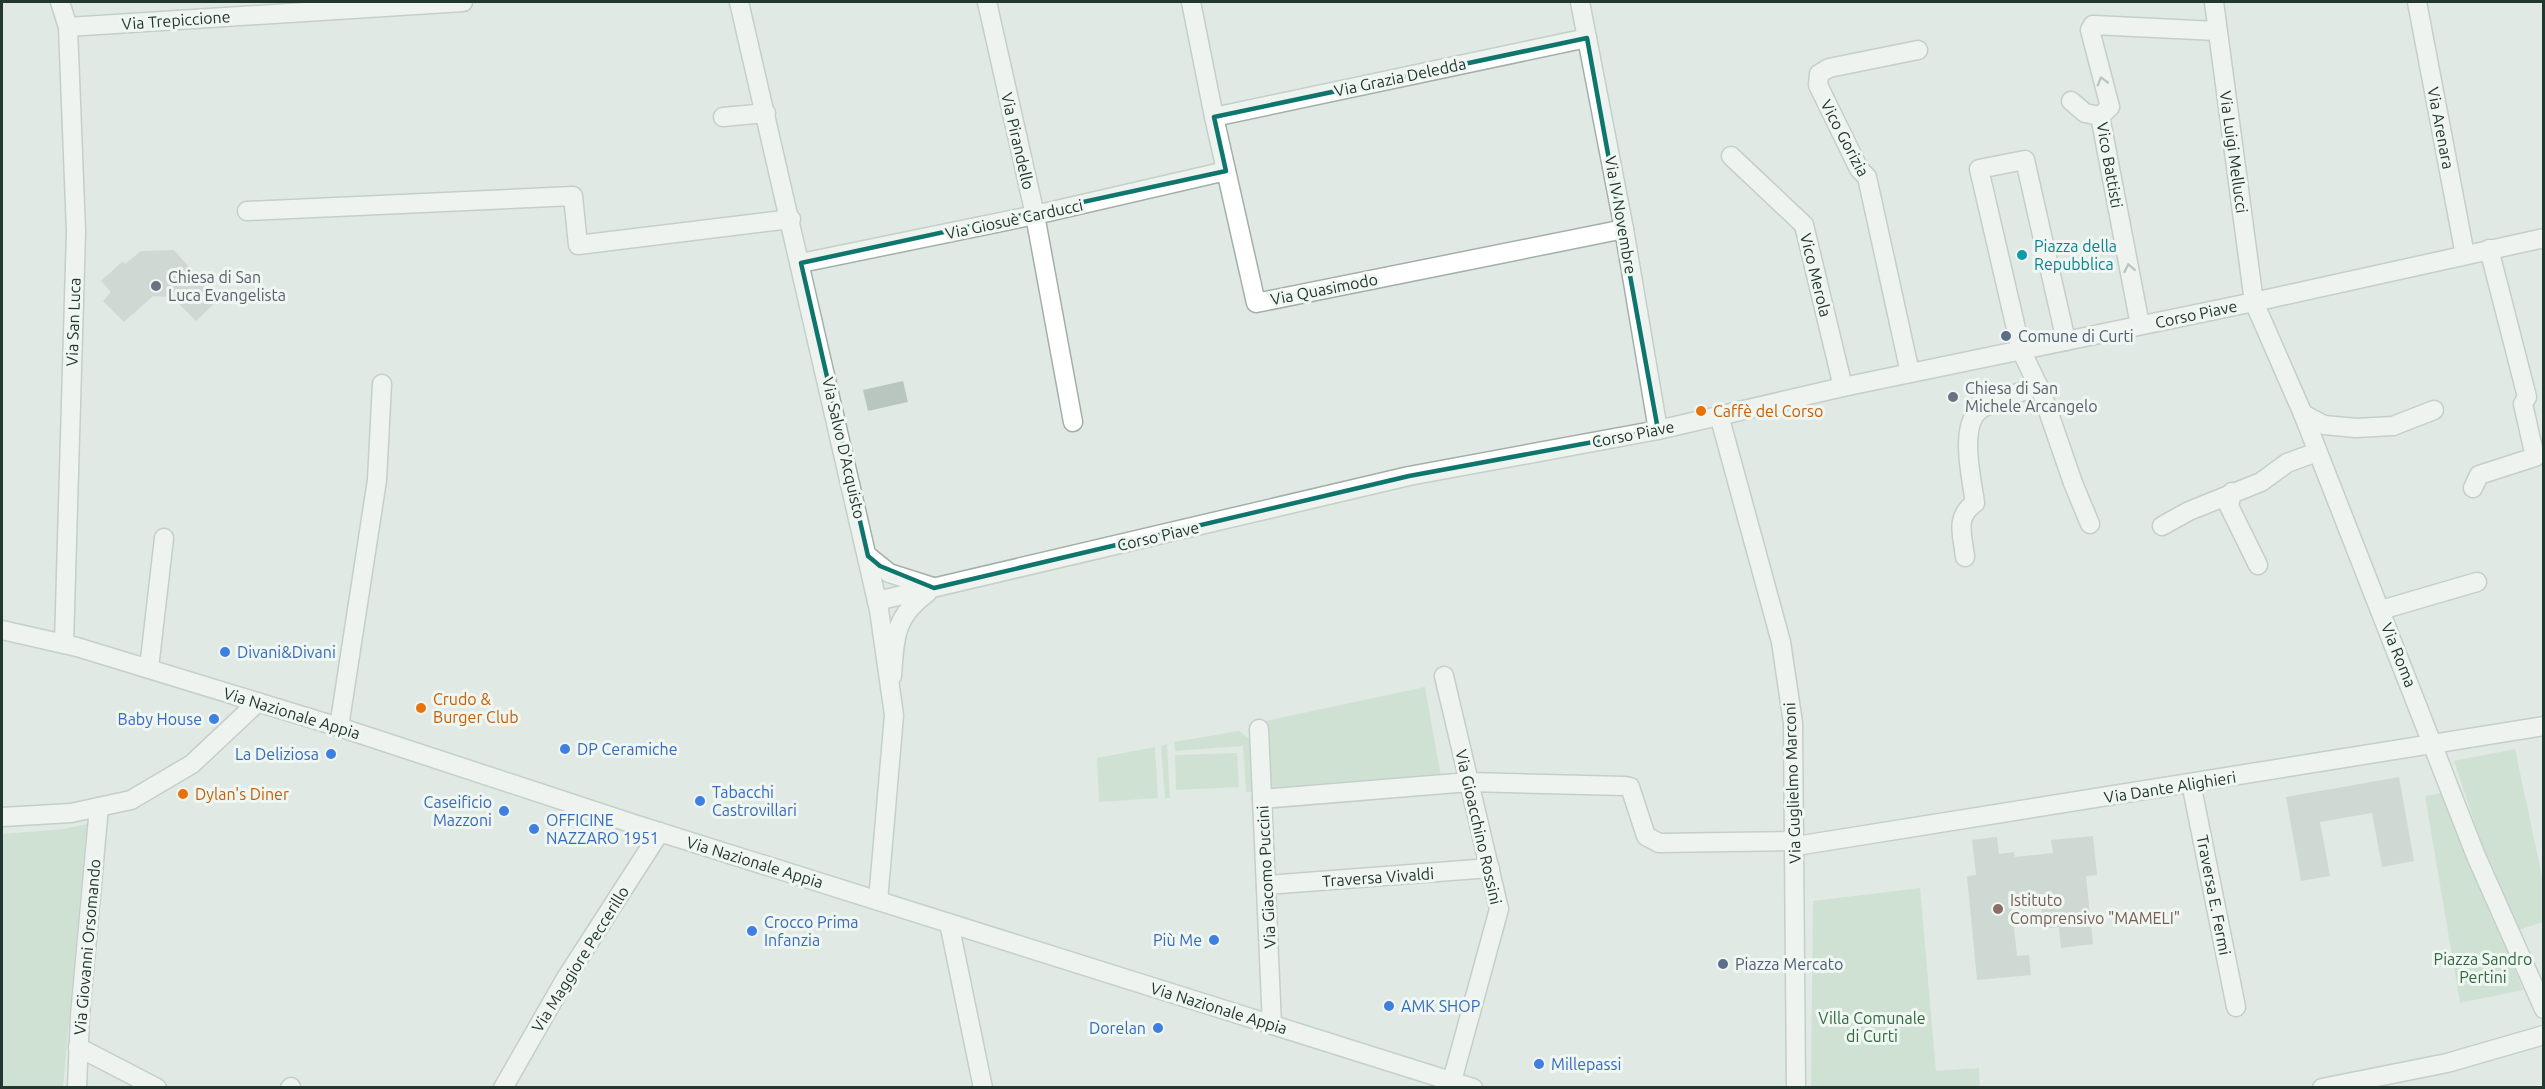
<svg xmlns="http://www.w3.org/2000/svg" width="2545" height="1089" font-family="Ubuntu,sans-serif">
<rect width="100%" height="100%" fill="#e0e9e4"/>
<g fill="#bbd8bf">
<path d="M 1425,687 L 1441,777 L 1270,789 L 1265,721 Z"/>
<path d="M 1239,731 L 1250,739 L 1252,792 L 1246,792 L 1243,746 L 1175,751 L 1174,742 Z"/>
<path d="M 1167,744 L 1170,798 L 1165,798 L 1161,746 Z"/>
<path d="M 1155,747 L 1158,798 L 1099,802 L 1097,758 Z"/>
<path d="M 2515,749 L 2543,881 L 2543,922 L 2519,930 L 2484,851 L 2454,761 Z"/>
<path d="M 1237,753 L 1239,787 L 1176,790 L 1175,755 Z"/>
<path d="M 2442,793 L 2523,990 L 2460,1003 L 2425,796 Z"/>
<path d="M 87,824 L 63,1087 L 2,1087 L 2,834 L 64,829 Z"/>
<path d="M 1920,888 L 1936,1071 L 1979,1068 L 1980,1087 L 1811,1087 L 1813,901 Z"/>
</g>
<g fill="#b8c6bf">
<path d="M 174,250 L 218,300 L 196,321 L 172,297 L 153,296 L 124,322 L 103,301 L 111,292 L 101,281 L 123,261 L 125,264 L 141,251 Z"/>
<path d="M 903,381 L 908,402 L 868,411 L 863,390 Z"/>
<path d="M 2399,777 L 2414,861 L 2382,867 L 2372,813 L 2320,822 L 2330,876 L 2301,881 L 2286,797 Z"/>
<path d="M 2093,836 L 2097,875 L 2086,876 L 2093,944 L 2061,948 L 2059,927 L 2043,929 L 2041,908 L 2012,910 L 2017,956 L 2029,955 L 2031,975 L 1977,980 L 1967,876 L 1976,875 L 1972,840 L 1997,837 L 1999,854 L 2014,852 L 2015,857 L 2053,853 L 2051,840 Z"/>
</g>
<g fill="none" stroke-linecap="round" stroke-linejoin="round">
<g stroke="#a3b0aa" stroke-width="21">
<g id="street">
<path d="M 60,2 L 68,27 L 76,231 L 64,644"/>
<path d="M 987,2 L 1035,215 L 1073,422"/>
<path d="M 1191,2 L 1214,117 L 1256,303 L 1624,229"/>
<path d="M 1580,2 L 1624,229 L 1658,430"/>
<path d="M 2214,2 L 2254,302 L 2303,414 L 2476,856 L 2544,1009"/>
<path d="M 2417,2 L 2465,255"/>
<path d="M 68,27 L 463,2"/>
<path d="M 2071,101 L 2085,113 L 2100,116"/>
<path d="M 723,117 L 766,113"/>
<path d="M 1214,117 L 1587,38"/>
<path d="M 1731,156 L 1804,225 L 1843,387"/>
<path d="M 247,211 L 573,196 L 578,245 L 791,219"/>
<path d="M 801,263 L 1035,215 L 1226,171"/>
<path d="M 2140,325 L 2100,116 L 2110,107 L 2090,30 L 2093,25 L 2217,31"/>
<path d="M 2066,341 L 2025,160 L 1979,169 L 2021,350 L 2043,396 L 2073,483 L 2090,524"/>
<path d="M 1910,373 L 1867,177 L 1859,169 L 1818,85 L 1819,74 L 1829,68 L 1918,50"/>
<path d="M 2303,414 L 2324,425 L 2356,428 L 2393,426 L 2434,410"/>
<path d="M 1719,415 L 1781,642 L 1793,723 L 1796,1088"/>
<path d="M 2473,488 L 2479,475 L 2535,457 L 2523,404 L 2527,397 L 2489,249"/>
<path d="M 2232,492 L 2229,506 L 2258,565"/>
<path d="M 2162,526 L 2189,511 L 2261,482 L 2287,463 L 2317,452"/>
<path d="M 868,556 L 889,573 L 933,587"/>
<path d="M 1965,557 C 1963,536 1954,517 1975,503 C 1972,480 1958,424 1981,409 C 1998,399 2020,393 2038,385"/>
<path d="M 877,601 L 1409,476 L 1658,430 L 1843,387 L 2254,302 L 2544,238"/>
<path d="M 2381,610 L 2477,582"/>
<path d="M 149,668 L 164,538"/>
<path d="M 892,676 C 895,637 894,617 927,593"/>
<path d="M 1444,676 L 1499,909 L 1452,1081"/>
<path d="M 339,727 L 377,480 L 382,384"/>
<path d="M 1259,729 L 1272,1025"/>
<path d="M 2191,783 L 2236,1007"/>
<path d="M 1262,799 L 1469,782 L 1625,786 L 1630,787 L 1646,836 L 1659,843 L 1796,841"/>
<path d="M 2,817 L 71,813 L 131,800 L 192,764 L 258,702"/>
<path d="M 1796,846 L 2544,726"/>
<path d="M 1266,885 L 1490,868"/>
<path d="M 949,923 L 983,1088"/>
<path d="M 78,1047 L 157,1088"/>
<path d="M 77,1088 L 80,1015 L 99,807"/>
<path d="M 290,1088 L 291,1087"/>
<path d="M 503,1088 L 566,978 L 660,832"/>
<path d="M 2322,1088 L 2447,1063 L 2544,1035"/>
</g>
</g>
<g stroke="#a0b3aa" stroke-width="21">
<g id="secondary">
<path d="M 739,2 L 879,610 L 894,715 L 878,901"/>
<path d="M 2,630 L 77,647 L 339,727 L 634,824 L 1473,1088"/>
</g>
</g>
<use href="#street" stroke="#fff" stroke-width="18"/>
<use href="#secondary" stroke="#fff" stroke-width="18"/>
</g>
<defs><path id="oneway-chevron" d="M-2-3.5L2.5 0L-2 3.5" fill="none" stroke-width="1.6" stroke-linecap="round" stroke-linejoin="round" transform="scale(1.5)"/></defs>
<g stroke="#909b97">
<use href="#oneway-chevron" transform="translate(2102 81) rotate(-106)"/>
<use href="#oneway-chevron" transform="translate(2129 268) rotate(-101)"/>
</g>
<path d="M0 0H2545V1089H0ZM 1587,38 L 1658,430 L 1409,476 L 934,588 L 880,566 L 868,556 L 801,263 L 1226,171 L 1214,117 Z" fill="#e0e9e4" fill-opacity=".55" fill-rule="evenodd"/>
<path fill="none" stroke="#0f766e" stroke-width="4.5" stroke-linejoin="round" d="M 1587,38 L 1658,430 L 1409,476 L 934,588 L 880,566 L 868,556 L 801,263 L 1226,171 L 1214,117 Z"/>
<circle fill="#0f9aa8" stroke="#f0f6f2" stroke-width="2" cx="2022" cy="255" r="6"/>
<g fill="#6b7280" stroke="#f0f6f2" stroke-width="2">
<circle cx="156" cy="286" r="6"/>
<circle cx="1953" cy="397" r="6"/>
</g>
<g fill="#5c6f8a" stroke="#f0f6f2" stroke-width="2">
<circle cx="2006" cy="336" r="6"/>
<circle cx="1723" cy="964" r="6"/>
</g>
<g fill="#e8710a" stroke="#f0f6f2" stroke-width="2">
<circle cx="1701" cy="411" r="6"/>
<circle cx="421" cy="708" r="6"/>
<circle cx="183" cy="794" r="6"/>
</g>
<g fill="#3f7fe0" stroke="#f0f6f2" stroke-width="2">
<circle cx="225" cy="652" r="6"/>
<circle cx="214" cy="719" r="6"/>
<circle cx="565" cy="749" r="6"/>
<circle cx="331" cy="754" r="6"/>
<circle cx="700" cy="801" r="6"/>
<circle cx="504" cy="811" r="6"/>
<circle cx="534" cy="829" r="6"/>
<circle cx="752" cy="931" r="6"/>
<circle cx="1214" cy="940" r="6"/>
<circle cx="1389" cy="1006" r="6"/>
<circle cx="1158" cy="1028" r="6"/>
<circle cx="1539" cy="1064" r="6"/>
</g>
<circle fill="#8d6e63" stroke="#f0f6f2" stroke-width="2" cx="1998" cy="909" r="6"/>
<g text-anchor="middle" stroke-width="6" stroke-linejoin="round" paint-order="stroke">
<g font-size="16" fill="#22372f" stroke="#f0f6f2">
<text transform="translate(176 20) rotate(-4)" y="6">Via Trepiccione</text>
<text transform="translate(1400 77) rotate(-12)" y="6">Via Grazia Deledda</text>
<text transform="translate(2441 128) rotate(79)" y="6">Via Arenara</text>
<text transform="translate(1845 138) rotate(62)" y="6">Vico Gorizia</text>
<text transform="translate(1018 141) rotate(77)" y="6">Via Pirandello</text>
<text transform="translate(2234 152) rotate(82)" y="6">Via Luigi Mellucci</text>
<text transform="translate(2110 165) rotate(80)" y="6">Vico Battisti</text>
<text transform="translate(1621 215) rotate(80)" y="6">Via IV Novembre</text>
<text transform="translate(1014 219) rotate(-12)" y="6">Via Giosuè Carducci</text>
<text transform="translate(1816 275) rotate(76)" y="6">Vico Merola</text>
<text transform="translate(1324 289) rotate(-11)" y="6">Via Quasimodo</text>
<text transform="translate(2196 314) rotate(-12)" y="6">Corso Piave</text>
<text transform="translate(73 322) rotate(-88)" y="6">Via San Luca</text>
<text transform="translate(1633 434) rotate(-11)" y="6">Corso Piave</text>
<text transform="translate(844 448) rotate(77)" y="6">Via Salvo D'Acquisto</text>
<text transform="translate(1158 536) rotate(-13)" y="6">Corso Piave</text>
<text transform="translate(2399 655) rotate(68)" y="6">Via Roma</text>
<text transform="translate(292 713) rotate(17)" y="6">Via Nazionale Appia</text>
<text transform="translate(1792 783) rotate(-92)" y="6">Via Guglielmo Marconi</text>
<text transform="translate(2170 787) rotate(-9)" y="6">Via Dante Alighieri</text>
<text transform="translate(1479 827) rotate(77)" y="6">Via Gioacchino Rossini</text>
<text transform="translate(755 862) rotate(17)" y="6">Via Nazionale Appia</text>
<text transform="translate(1266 877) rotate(-93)" y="6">Via Giacomo Puccini</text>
<text transform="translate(1378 877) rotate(-4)" y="6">Traversa Vivaldi</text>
<text transform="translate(2214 895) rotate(79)" y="6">Traversa E. Fermi</text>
<text transform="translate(87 947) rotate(-85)" y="6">Via Giovanni Orsomando</text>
<text transform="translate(580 959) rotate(-58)" y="6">Via Maggiore Peccerillo</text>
<text transform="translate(1219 1008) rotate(17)" y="6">Via Nazionale Appia</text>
</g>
<g font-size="16" fill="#0d838f" stroke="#f0f6f2" text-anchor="start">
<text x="2034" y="252">Piazza della<tspan x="2034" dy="18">Repubblica</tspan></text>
</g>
<g font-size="16" fill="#5b616d" stroke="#f0f6f2" text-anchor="start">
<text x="168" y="283">Chiesa di San<tspan x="168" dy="18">Luca Evangelista</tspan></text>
<text x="1965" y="394">Chiesa di San<tspan x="1965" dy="18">Michele Arcangelo</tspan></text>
</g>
<g font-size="16" fill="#4e5e75" stroke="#f0f6f2" text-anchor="start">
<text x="2018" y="342">Comune di Curti</text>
<text x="1735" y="970">Piazza Mercato</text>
</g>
<g font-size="16" fill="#c56008" stroke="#f0f6f2" text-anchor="start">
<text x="1713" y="417">Caffè del Corso</text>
<text x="433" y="705">Crudo &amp;<tspan x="433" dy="18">Burger Club</tspan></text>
<text x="195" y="800">Dylan's Diner</text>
</g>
<g font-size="16" fill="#366cbe" stroke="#f0f6f2" text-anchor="start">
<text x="237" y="658">Divani&amp;Divani</text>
<text x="202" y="725" text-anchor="end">Baby House</text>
<text x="577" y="755">DP Ceramiche</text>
<text x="319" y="760" text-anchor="end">La Deliziosa</text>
<text x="712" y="798">Tabacchi<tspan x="712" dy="18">Castrovillari</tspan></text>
<text x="492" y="808" text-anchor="end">Caseificio<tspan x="492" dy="18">Mazzoni</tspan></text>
<text x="546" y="826">OFFICINE<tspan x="546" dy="18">NAZZARO 1951</tspan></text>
<text x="764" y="928">Crocco Prima<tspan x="764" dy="18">Infanzia</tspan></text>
<text x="1202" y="946" text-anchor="end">Più Me</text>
<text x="1401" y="1012">AMK SHOP</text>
<text x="1146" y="1034" text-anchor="end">Dorelan</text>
<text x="1551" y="1070">Millepassi</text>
</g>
<g font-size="16" fill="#785e54" stroke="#f0f6f2" text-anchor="start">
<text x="2010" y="906">Istituto<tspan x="2010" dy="18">Comprensivo "MAMELI"</tspan></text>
</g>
<g font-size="16" fill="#31693f" stroke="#f0f6f2">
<text x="2483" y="965">Piazza Sandro<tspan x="2483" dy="18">Pertini</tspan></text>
<text x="1872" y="1024">Villa Comunale<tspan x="1872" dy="18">di Curti</tspan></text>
</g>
</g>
<rect width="2545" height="1089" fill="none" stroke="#22372f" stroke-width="6"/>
</svg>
